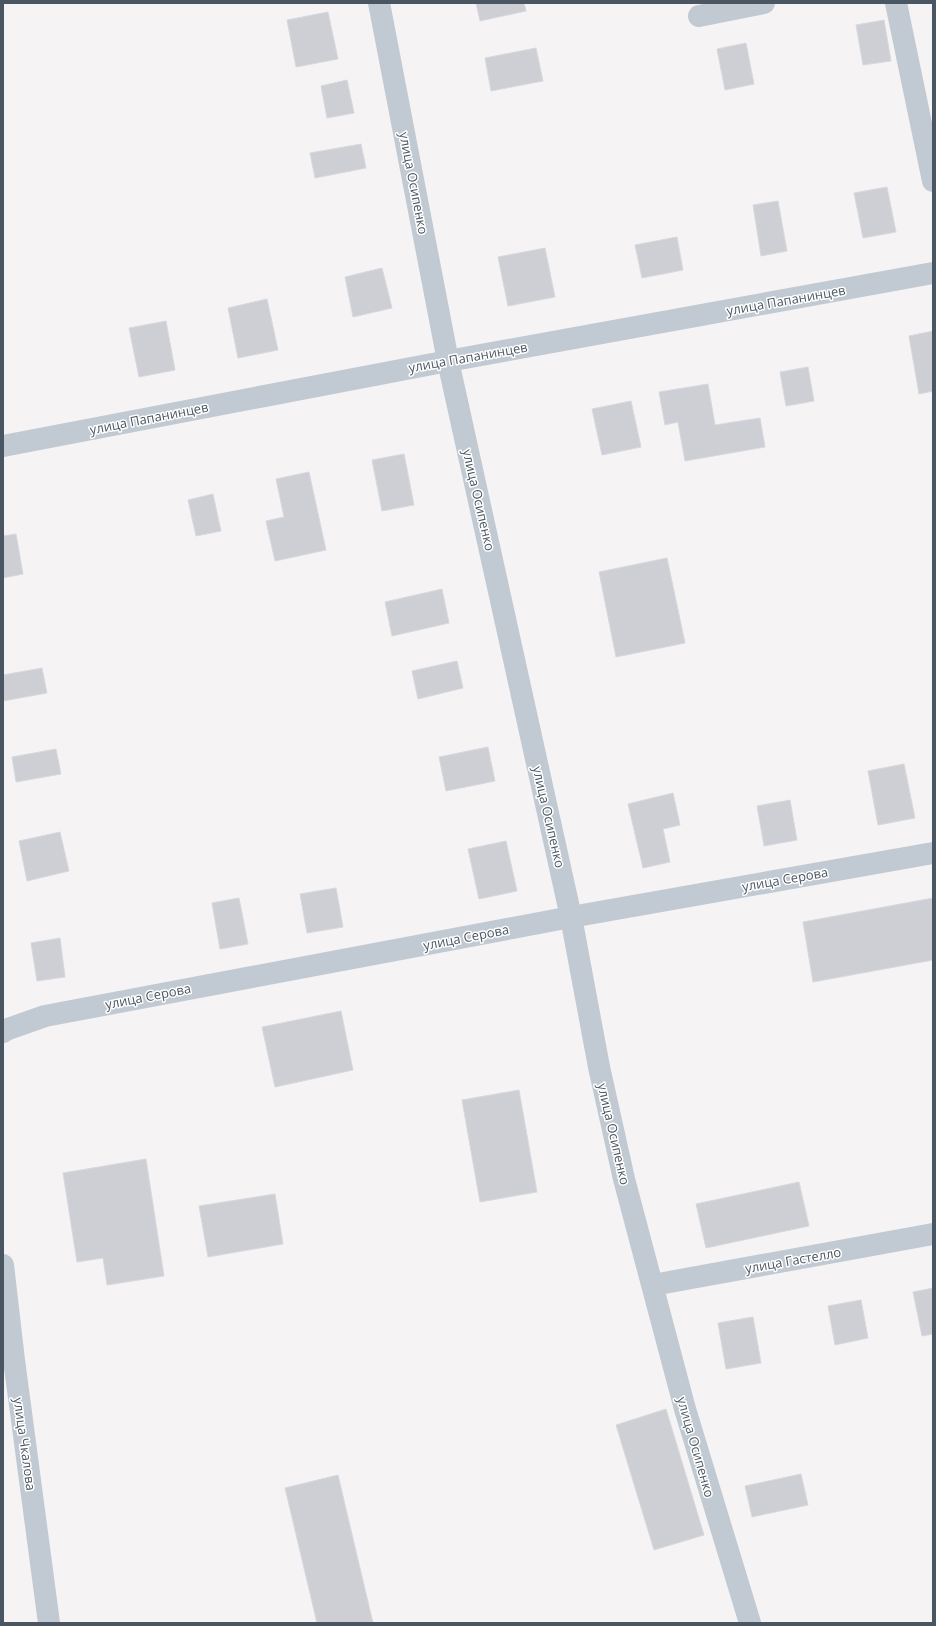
<svg xmlns="http://www.w3.org/2000/svg" width="936" height="1626" font-family="'Open Sans',sans-serif">
<rect width="100%" height="100%" fill="#f5f3f3"/>
<g fill="#cdcfd5" stroke="#d7d9de">
<path d="M 476,3 L 524,3 L 526,11 L 480,21 Z"/>
<path d="M 328,12 L 338,59 L 296,67 L 287,20 Z"/>
<path d="M 884,20 L 891,61 L 863,65 L 856,25 Z"/>
<path d="M 746,43 L 754,84 L 725,90 L 717,49 Z"/>
<path d="M 536,48 L 543,81 L 491,91 L 485,58 Z"/>
<path d="M 347,80 L 354,113 L 327,118 L 321,86 Z"/>
<path d="M 361,144 L 366,168 L 315,178 L 310,153 Z"/>
<path d="M 887,187 L 896,232 L 863,238 L 854,193 Z"/>
<path d="M 778,201 L 787,251 L 761,256 L 753,205 Z"/>
<path d="M 677,237 L 683,270 L 642,278 L 635,245 Z"/>
<path d="M 545,248 L 555,297 L 508,306 L 498,257 Z"/>
<path d="M 382,268 L 392,308 L 353,317 L 345,277 Z"/>
<path d="M 267,299 L 278,350 L 238,358 L 228,308 Z"/>
<path d="M 166,321 L 175,370 L 139,377 L 129,328 Z"/>
<path d="M 933,331 L 933,391 L 919,394 L 909,336 Z"/>
<path d="M 808,367 L 814,401 L 786,406 L 780,372 Z"/>
<path d="M 708,384 L 715,425 L 760,418 L 765,447 L 685,461 L 678,422 L 665,425 L 659,392 Z"/>
<path d="M 631,401 L 641,447 L 602,455 L 592,409 Z"/>
<path d="M 404,454 L 414,505 L 382,511 L 372,460 Z"/>
<path d="M 309,472 L 326,550 L 275,561 L 266,521 L 284,517 L 276,479 Z"/>
<path d="M 213,494 L 221,531 L 196,536 L 188,500 Z"/>
<path d="M 16,534 L 23,574 L 3,578 L 3,536 Z"/>
<path d="M 667,558 L 685,643 L 616,657 L 599,572 Z"/>
<path d="M 442,589 L 449,623 L 392,636 L 385,602 Z"/>
<path d="M 457,661 L 463,688 L 418,699 L 412,671 Z"/>
<path d="M 42,668 L 47,693 L 3,701 L 3,675 Z"/>
<path d="M 488,747 L 495,781 L 446,791 L 439,757 Z"/>
<path d="M 56,749 L 61,774 L 16,782 L 12,757 Z"/>
<path d="M 904,764 L 915,818 L 878,825 L 868,771 Z"/>
<path d="M 673,793 L 680,825 L 663,829 L 670,862 L 643,868 L 628,804 Z"/>
<path d="M 790,800 L 797,840 L 764,846 L 757,806 Z"/>
<path d="M 60,832 L 69,871 L 27,881 L 19,841 Z"/>
<path d="M 506,841 L 517,891 L 479,899 L 468,849 Z"/>
<path d="M 336,888 L 343,927 L 307,933 L 300,894 Z"/>
<path d="M 239,898 L 248,944 L 220,949 L 212,903 Z"/>
<path d="M 933,898 L 933,960 L 813,982 L 803,922 Z"/>
<path d="M 60,938 L 65,977 L 37,981 L 31,943 Z"/>
<path d="M 341,1011 L 353,1070 L 275,1087 L 262,1027 Z"/>
<path d="M 519,1090 L 537,1192 L 480,1202 L 462,1100 Z"/>
<path d="M 146,1159 L 164,1276 L 107,1285 L 103,1258 L 77,1262 L 63,1173 Z"/>
<path d="M 799,1182 L 809,1226 L 706,1248 L 696,1204 Z"/>
<path d="M 275,1194 L 283,1244 L 208,1257 L 199,1206 Z"/>
<path d="M 933,1288 L 933,1334 L 922,1336 L 913,1292 Z"/>
<path d="M 861,1300 L 868,1338 L 835,1345 L 828,1306 Z"/>
<path d="M 753,1317 L 761,1363 L 726,1369 L 718,1323 Z"/>
<path d="M 666,1409 L 704,1535 L 654,1550 L 616,1425 Z"/>
<path d="M 801,1474 L 808,1505 L 752,1517 L 745,1486 Z"/>
<path d="M 338,1475 L 373,1623 L 317,1623 L 285,1488 Z"/>
</g>
<g fill="none" stroke-linecap="round" stroke-linejoin="round">
<g stroke="#c1cad2" stroke-width="22">
<path d="M 379,3 L 448,361 L 571,917 L 599,1067 L 624,1179 L 685,1409 L 750,1623"/>
<path d="M 896,3 L 933,181"/>
<path d="M 699,16 L 764,3"/>
<path d="M 3,446 L 448,361 L 933,273"/>
<path d="M 3,1032 L 8,1029 L 45,1016 L 571,917 L 933,853"/>
<path d="M 3,1265 L 14,1360 L 49,1623"/>
<path d="M 653,1285 L 933,1234"/>
</g>
</g>
<g text-anchor="middle" stroke-width="3" stroke-linejoin="round" paint-order="stroke">
<g font-size="13" fill="#4a5661" stroke="#fff">
<text transform="translate(414 183) rotate(79)" y="5">улица Осипенко</text>
<text transform="translate(786 300) rotate(-10)" y="5">улица Папанинцев</text>
<text transform="translate(468 357) rotate(-10)" y="5">улица Папанинцев</text>
<text transform="translate(149 418) rotate(-11)" y="5">улица Папанинцев</text>
<text transform="translate(479 500) rotate(77)" y="5">улица Осипенко</text>
<text transform="translate(549 817) rotate(77)" y="5">улица Осипенко</text>
<text transform="translate(785 879) rotate(-10)" y="5">улица Серова</text>
<text transform="translate(466 937) rotate(-11)" y="5">улица Серова</text>
<text transform="translate(148 996) rotate(-11)" y="5">улица Серова</text>
<text transform="translate(614 1134) rotate(77)" y="5">улица Осипенко</text>
<text transform="translate(793 1260) rotate(-10)" y="5">улица Гастелло</text>
<text transform="translate(25 1444) rotate(82)" y="5">улица Чкалова</text>
<text transform="translate(696 1447) rotate(74)" y="5">улица Осипенко</text>
</g>
</g>
<rect width="936" height="1626" fill="none" stroke="#4a5661" stroke-width="8"/>
</svg>
